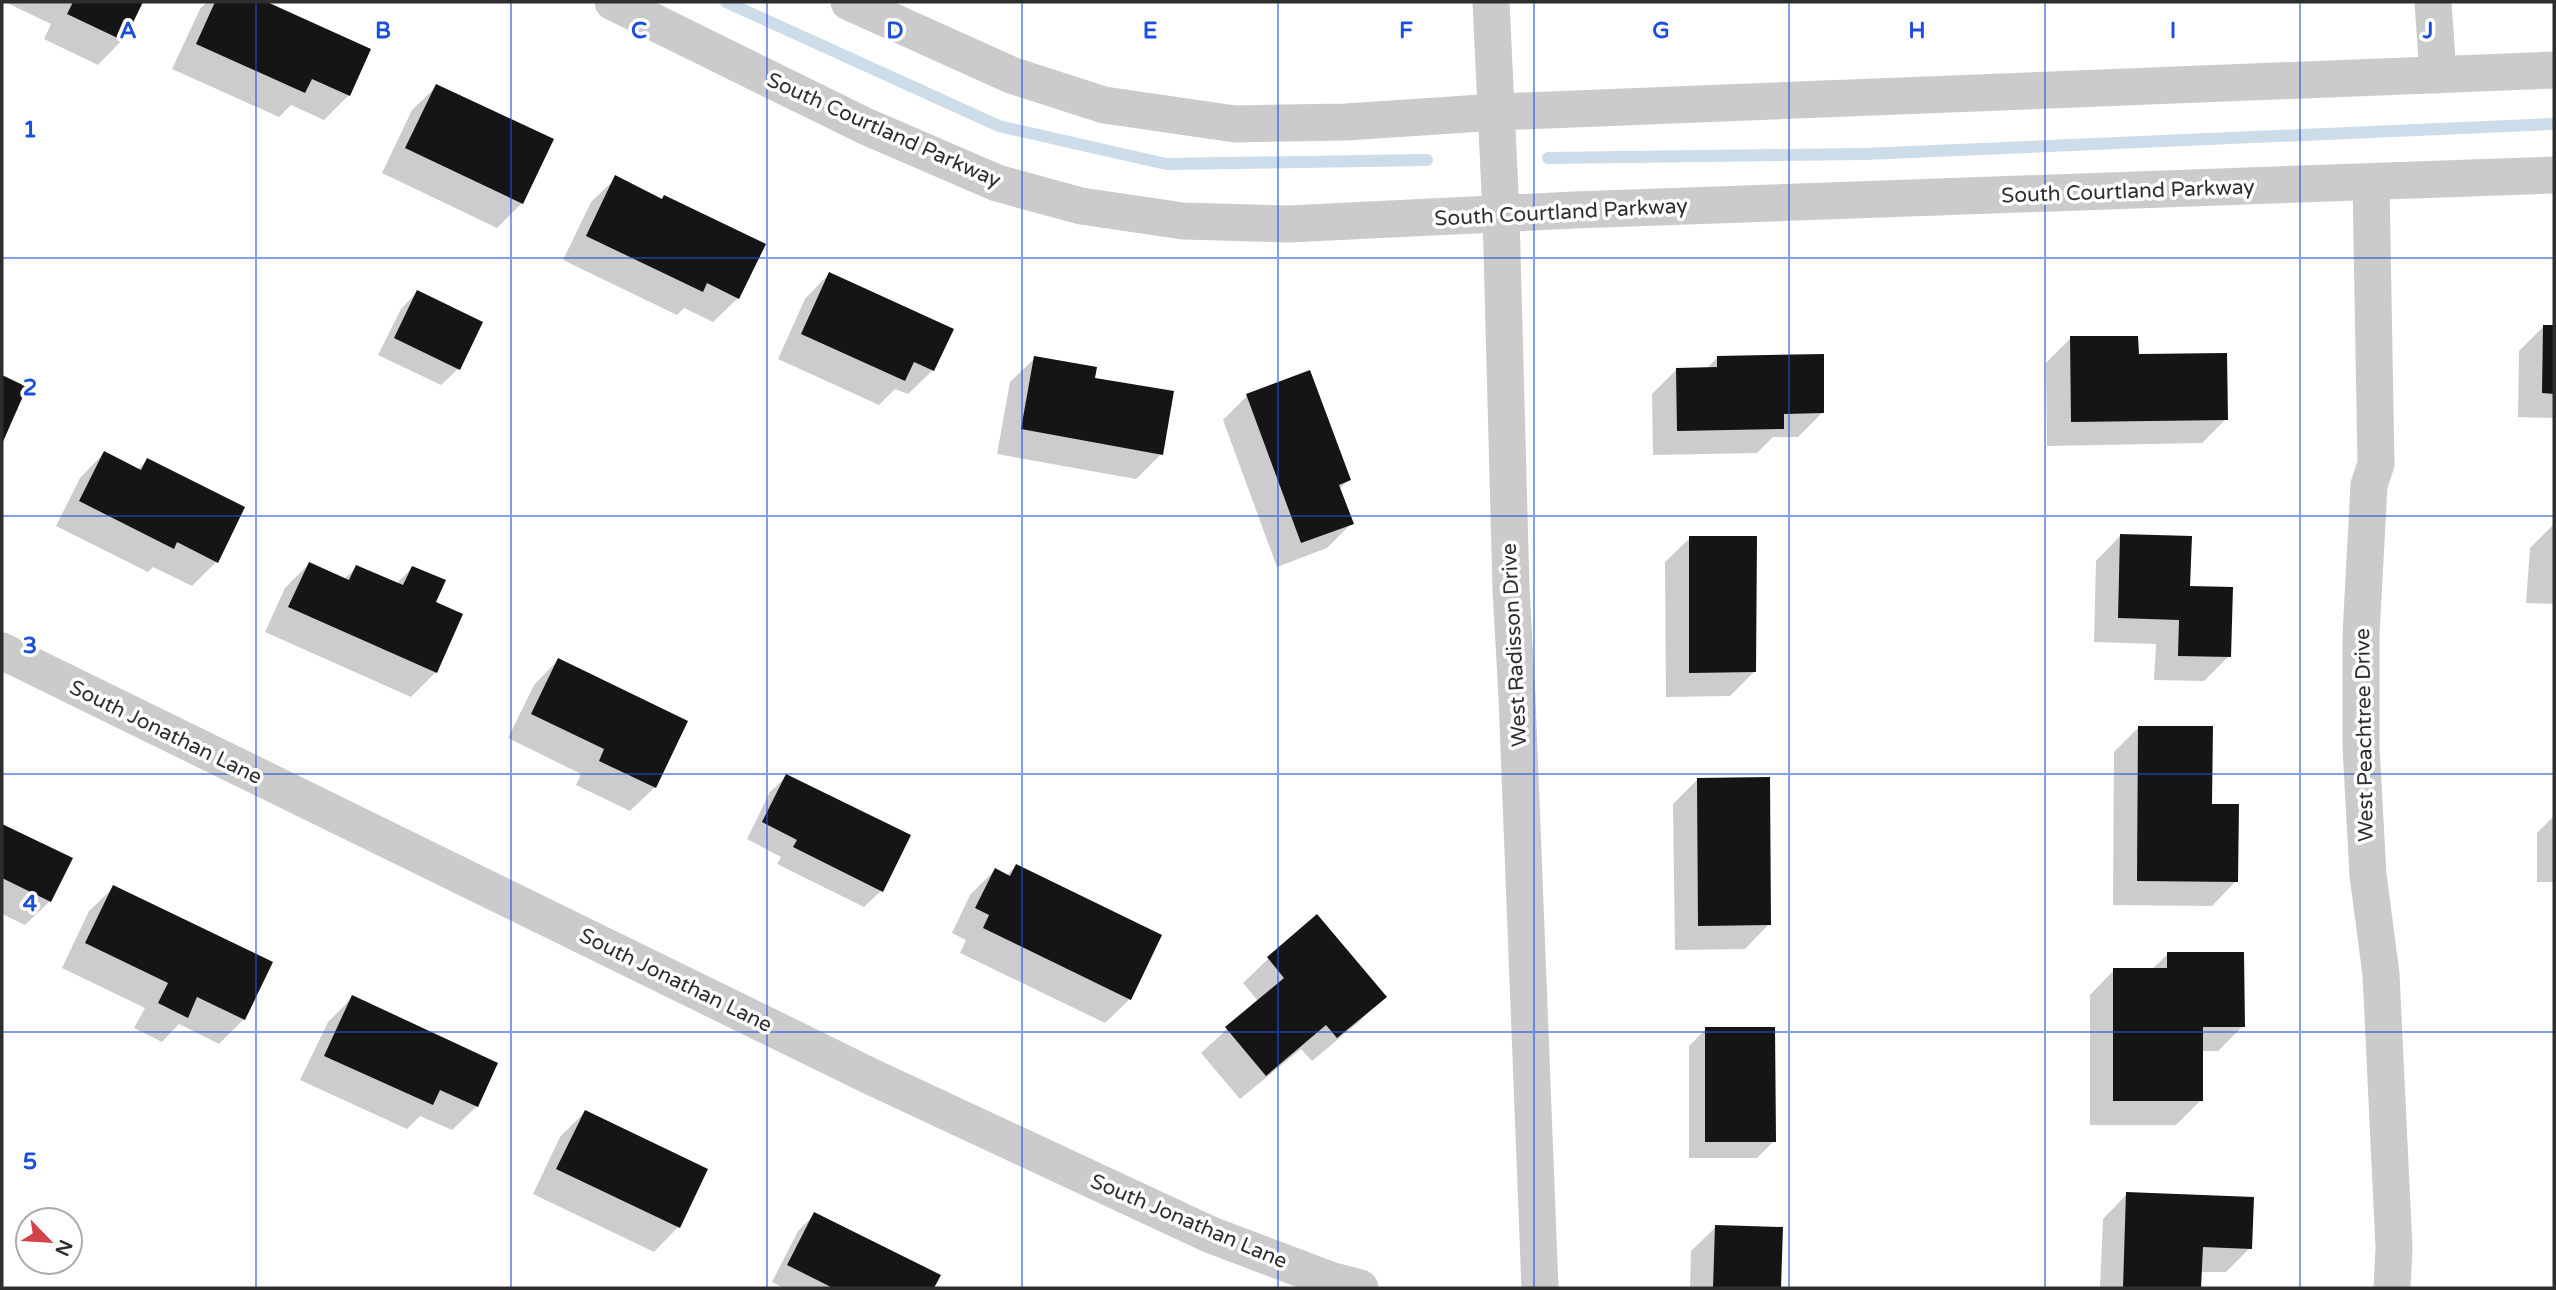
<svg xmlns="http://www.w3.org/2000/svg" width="2556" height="1290" font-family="'Varela Round',sans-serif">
<rect width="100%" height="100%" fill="#fff"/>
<g fill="#0003">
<path d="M 5,2 L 141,2 L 122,40 L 98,65 L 44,39 L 51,24 Z"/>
<path d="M 207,2 L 263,2 L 369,50 L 349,95 L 324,120 L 291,105 L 279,117 L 172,69 L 200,9 Z"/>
<path d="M 437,86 L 552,140 L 522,203 L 497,228 L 382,173 L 412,110 Z"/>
<path d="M 616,178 L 738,298 L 713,322 L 684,308 L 677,315 L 563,260 L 591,202 Z"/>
<path d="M 829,274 L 933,370 L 908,394 L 895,389 L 879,405 L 778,359 L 805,299 Z"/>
<path d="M 417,292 L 458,369 L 441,385 L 378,355 L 401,309 Z"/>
<path d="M 2544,326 L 2554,327 L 2554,418 L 2518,417 L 2519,351 Z"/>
<path d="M 2071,338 L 2226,419 L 2202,443 L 2047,446 L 2046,363 Z"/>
<path d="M 1718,357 L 1823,412 L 1798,437 L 1773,437 L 1757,453 L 1653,455 L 1652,394 L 1676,370 L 1706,369 Z"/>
<path d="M 1035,358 L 1093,379 L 1161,454 L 1136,479 L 997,454 L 1010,382 Z"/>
<path d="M 1247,396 L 1349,480 L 1339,489 L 1352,523 L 1327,548 L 1277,567 L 1223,420 Z"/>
<path d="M 104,453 L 137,470 L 147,460 L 216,562 L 192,586 L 153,567 L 148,572 L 56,526 L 80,478 Z"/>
<path d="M 2554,524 L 2554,604 L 2526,603 L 2530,548 Z"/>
<path d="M 2120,536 L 2189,588 L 2229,656 L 2204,681 L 2154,680 L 2156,644 L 2094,642 L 2096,561 Z"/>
<path d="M 1690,538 L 1755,671 L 1730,696 L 1666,697 L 1665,562 Z"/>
<path d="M 309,564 L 344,579 L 357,567 L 396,584 L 412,568 L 434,603 L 436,672 L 411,697 L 265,632 L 285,588 Z"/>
<path d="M 558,660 L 655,787 L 630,811 L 576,785 L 581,774 L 508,738 L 534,685 Z"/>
<path d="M 2139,727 L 2210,806 L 2236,881 L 2212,906 L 2113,905 L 2114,752 Z"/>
<path d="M 787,776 L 881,891 L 864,907 L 777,864 L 781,857 L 747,839 L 770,792 Z"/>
<path d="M 1698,779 L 1769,924 L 1745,949 L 1675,950 L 1673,804 Z"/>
<path d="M 2554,816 L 2554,882 L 2537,882 L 2537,833 Z"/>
<path d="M 2,826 L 70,859 L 50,901 L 25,925 L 2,914 Z"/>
<path d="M 1016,866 L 1130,999 L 1105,1023 L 960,953 L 966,940 L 952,933 L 970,895 L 995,870 L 1006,876 Z"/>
<path d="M 114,887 L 244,1019 L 219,1044 L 179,1024 L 162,1042 L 134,1028 L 145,1008 L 62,968 L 89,911 Z"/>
<path d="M 1317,917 L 1384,997 L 1360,1021 L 1312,1061 L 1301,1049 L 1240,1099 L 1201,1053 L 1258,1001 L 1243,983 L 1268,959 Z"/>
<path d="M 2168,954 L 2243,1026 L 2218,1051 L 2201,1051 L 2201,1100 L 2176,1125 L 2090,1125 L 2090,995 L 2114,970 L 2151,970 Z"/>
<path d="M 352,998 L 477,1106 L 452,1130 L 420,1116 L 407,1129 L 300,1080 L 328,1022 Z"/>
<path d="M 1706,1029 L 1774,1141 L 1757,1158 L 1689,1158 L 1689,1046 Z"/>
<path d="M 585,1112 L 678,1227 L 654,1252 L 533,1194 L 560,1137 Z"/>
<path d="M 2127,1194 L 2250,1248 L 2226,1272 L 2200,1272 L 2200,1288 L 2100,1288 L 2103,1219 Z"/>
<path d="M 815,1214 L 938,1276 L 932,1288 L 784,1288 L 772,1282 L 798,1231 Z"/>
<path d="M 1716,1227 L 1781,1228 L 1780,1288 L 1690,1288 L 1691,1251 Z"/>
</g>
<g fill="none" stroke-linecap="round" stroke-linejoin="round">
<g stroke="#ccdce8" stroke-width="12">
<path d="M 726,2 L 999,126 L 1166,164 L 1427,160"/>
<path d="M 1548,158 L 1865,154 L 2554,124"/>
</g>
</g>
<g fill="#151515">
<path d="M 73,2 L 143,2 L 124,41 L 67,14 Z"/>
<path d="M 215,2 L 267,2 L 371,49 L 350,96 L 312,79 L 305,93 L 196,44 Z"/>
<path d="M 436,84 L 554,139 L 523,204 L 405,148 Z"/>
<path d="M 615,175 L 662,199 L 664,195 L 766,244 L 739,299 L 707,283 L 703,292 L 586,236 Z"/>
<path d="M 829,272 L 954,329 L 934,371 L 914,362 L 905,381 L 801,334 Z"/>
<path d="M 417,290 L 483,322 L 460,370 L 394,338 Z"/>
<path d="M 2543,325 L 2554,325 L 2554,394 L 2542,393 Z"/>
<path d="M 2070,336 L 2138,336 L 2139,354 L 2227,353 L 2228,420 L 2071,422 Z"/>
<path d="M 1824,354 L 1824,413 L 1784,414 L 1784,429 L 1677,431 L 1676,368 L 1717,367 L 1717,356 Z"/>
<path d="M 1034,356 L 1097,367 L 1095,378 L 1174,391 L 1163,455 L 1021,429 Z"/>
<path d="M 1310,370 L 1351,480 L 1339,485 L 1354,524 L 1301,543 L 1246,394 Z"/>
<path d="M 2,375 L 27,387 L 2,444 Z"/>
<path d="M 104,451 L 141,470 L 147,458 L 245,507 L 218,563 L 177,542 L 174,549 L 79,501 Z"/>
<path d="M 2120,534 L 2192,536 L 2190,586 L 2233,587 L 2231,657 L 2178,656 L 2179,620 L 2118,618 Z"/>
<path d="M 1689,536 L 1757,536 L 1756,672 L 1689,673 Z"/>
<path d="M 309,562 L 349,580 L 356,565 L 403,585 L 412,566 L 446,580 L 436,602 L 463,614 L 437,673 L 288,607 Z"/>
<path d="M 558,658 L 688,721 L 656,788 L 599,761 L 604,749 L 531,714 Z"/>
<path d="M 2138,726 L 2213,726 L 2212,804 L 2239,804 L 2238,882 L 2137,881 Z"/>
<path d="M 786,774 L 911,835 L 883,892 L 793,847 L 797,840 L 762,822 Z"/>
<path d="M 1770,777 L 1771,925 L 1698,926 L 1697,778 Z"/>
<path d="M 2,824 L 73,858 L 51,902 L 2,878 Z"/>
<path d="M 1016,864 L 1162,935 L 1131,1000 L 983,928 L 989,915 L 975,908 L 995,868 L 1010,876 Z"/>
<path d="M 113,885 L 273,962 L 245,1020 L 197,997 L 188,1018 L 158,1003 L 168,983 L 85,943 Z"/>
<path d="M 1317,914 L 1387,997 L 1337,1038 L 1326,1025 L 1266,1076 L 1225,1027 L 1284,978 L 1267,957 Z"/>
<path d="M 2167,952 L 2244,952 L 2245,1027 L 2203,1027 L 2203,1101 L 2113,1101 L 2113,968 L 2167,968 Z"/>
<path d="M 352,995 L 498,1063 L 478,1107 L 440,1090 L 433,1105 L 324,1056 Z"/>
<path d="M 1705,1027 L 1775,1027 L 1776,1142 L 1705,1142 Z"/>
<path d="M 585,1110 L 708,1169 L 680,1228 L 556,1169 Z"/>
<path d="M 2126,1192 L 2254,1197 L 2252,1249 L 2203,1247 L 2201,1288 L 2123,1288 Z"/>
<path d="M 814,1212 L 941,1275 L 934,1288 L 833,1288 L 787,1265 Z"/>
<path d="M 1715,1225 L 1783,1227 L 1781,1288 L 1713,1288 Z"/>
</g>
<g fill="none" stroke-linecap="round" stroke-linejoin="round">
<g stroke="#cbcbcb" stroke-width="37">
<path d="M 613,2 L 865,126 L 997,183 L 1081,206 L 1183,221 L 1289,224 L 1574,210 L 2554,175"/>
<path d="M 849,2 L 1011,75 L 1104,105 L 1235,124 L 1346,122 L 1497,112 L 2554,70"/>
<path d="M 1491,2 L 1501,214 L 1511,589 L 1517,698 L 1540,1288"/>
<path d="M 2433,2 L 2438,75"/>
<path d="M 2371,183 L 2376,464 L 2369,485 L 2361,635 L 2361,747 L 2368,875 L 2381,974 L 2394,1248 L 2392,1288"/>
<path d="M 2,651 L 872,1077 L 1211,1235 L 1333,1281 L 1360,1288"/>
</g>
</g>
<path fill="none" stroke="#1d4ed8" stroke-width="2" stroke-opacity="0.55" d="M 256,2 L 256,1288M 511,2 L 511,1288M 767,2 L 767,1288M 1022,2 L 1022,1288M 1278,2 L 1278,1288M 1534,2 L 1534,1288M 1789,2 L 1789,1288M 2045,2 L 2045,1288M 2300,2 L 2300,1288M 2,258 L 2554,258M 2,516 L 2554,516M 2,774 L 2554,774M 2,1032 L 2554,1032"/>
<g text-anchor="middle" stroke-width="7" stroke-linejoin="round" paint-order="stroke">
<g font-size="21" fill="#2e2e2e" stroke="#fff">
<text transform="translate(884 130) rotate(24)" y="7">South Courtland Parkway</text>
<text transform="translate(2128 191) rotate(-2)" y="7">South Courtland Parkway</text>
<text transform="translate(1561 212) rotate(-3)" y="7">South Courtland Parkway</text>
<text transform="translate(1514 645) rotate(-93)" y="7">West Radisson Drive</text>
<text transform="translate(166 732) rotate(26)" y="7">South Jonathan Lane</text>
<text transform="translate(2364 735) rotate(-91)" y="7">West Peachtree Drive</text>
<text transform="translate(676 980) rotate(26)" y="7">South Jonathan Lane</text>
<text transform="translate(1189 1221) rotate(23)" y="7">South Jonathan Lane</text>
</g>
</g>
<g font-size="23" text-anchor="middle" font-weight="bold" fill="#1d4ed8" stroke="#fff" stroke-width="7" stroke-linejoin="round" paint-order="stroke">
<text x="128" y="38">A</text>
<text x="383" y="38">B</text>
<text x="639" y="38">C</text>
<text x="895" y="38">D</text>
<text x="1150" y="38">E</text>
<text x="1406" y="38">F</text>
<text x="1661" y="38">G</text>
<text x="1917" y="38">H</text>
<text x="2173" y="38">I</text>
<text x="2428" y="38">J</text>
<text x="30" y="137">1</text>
<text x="30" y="395">2</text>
<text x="30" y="653">3</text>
<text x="30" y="911">4</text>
<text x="30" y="1169">5</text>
</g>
<rect width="2556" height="1290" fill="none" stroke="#2e2e2e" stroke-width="7"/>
<g transform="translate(49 1241) rotate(115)"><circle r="33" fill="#ffffff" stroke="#ababab" stroke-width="2"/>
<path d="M0-5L12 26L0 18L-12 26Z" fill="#d2434c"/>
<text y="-10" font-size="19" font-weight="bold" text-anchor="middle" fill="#2e2e2e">N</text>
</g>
</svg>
